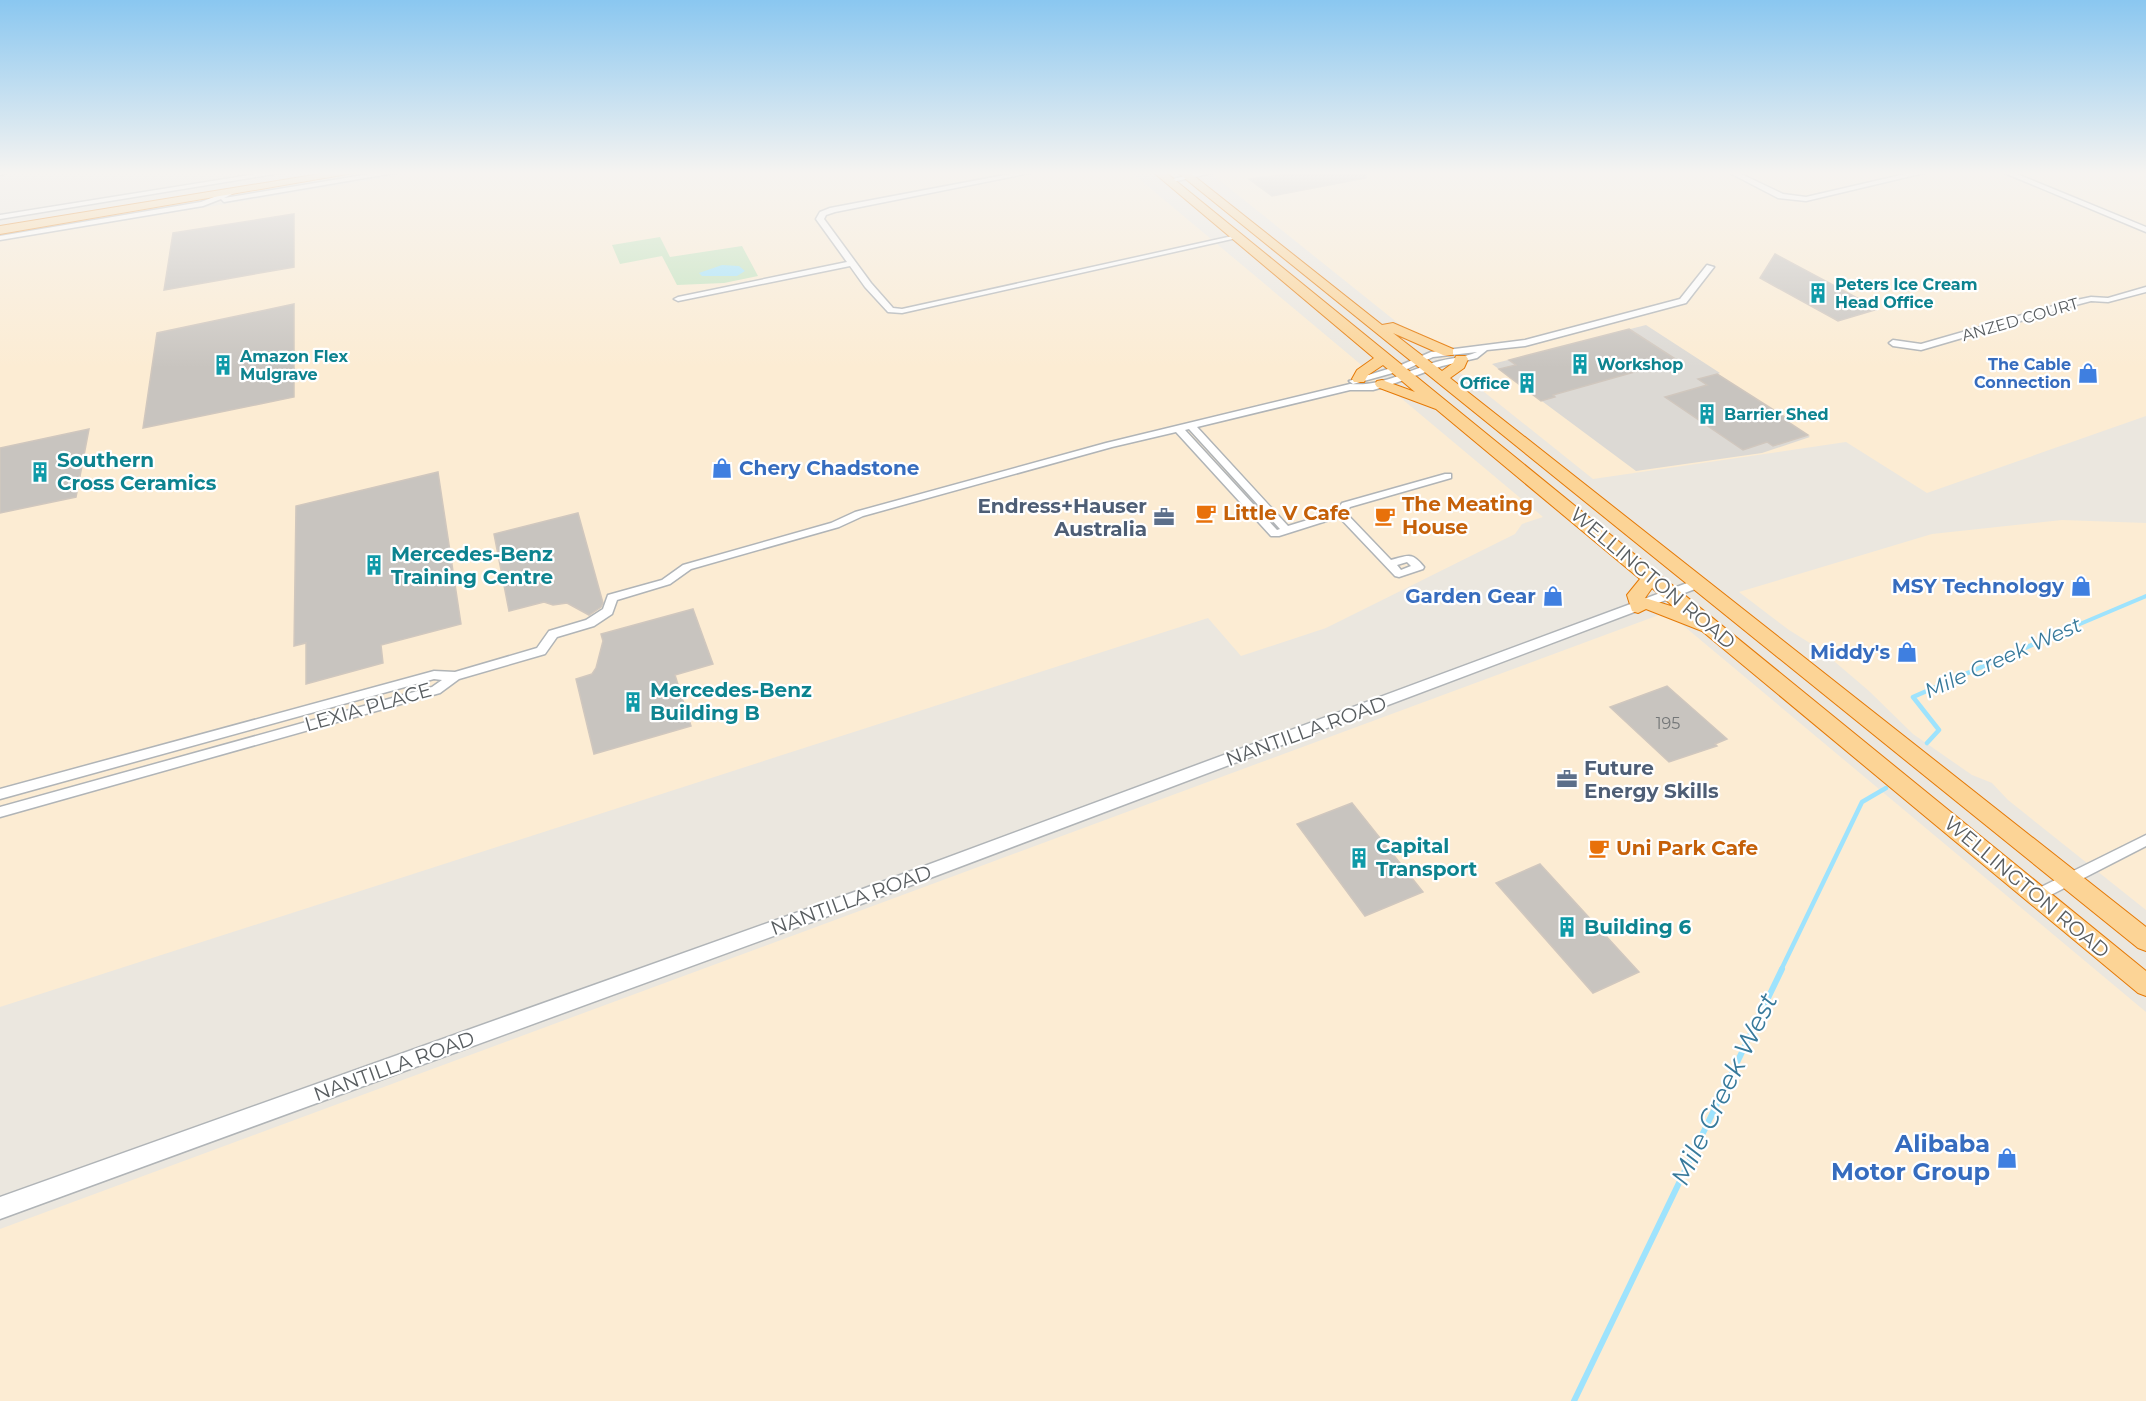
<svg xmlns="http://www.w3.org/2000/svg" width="2146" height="1401" font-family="Montserrat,sans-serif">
<rect width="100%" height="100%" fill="#ebe7df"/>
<g fill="#fcecd3">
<path d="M 421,172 L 1131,172 L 1543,517 L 1522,524 L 1515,534 L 1326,628 L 1241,656 L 1208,618 L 0,1007 L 0,241 Z"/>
<path d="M 1209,172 L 2146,172 L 2146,416 L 1927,493 L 1846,442 L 1593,479 Z"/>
<path d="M 2062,520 L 2146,523 L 2146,910 L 2008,800 L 1992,783 L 1972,775 L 1913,734 L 1869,691 L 1821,650 L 1789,630 L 1739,592 L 1932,534 Z"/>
<path d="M 1667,612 L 2146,1012 L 2146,1401 L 0,1401 L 0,1229 Z"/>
</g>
<path fill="#dcd9d4" d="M 1646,325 L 1720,373 L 1718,374 L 1810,437 L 1762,453 L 1636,471 L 1492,364 Z"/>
<path fill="#c2e3bc" d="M 660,237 L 670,257 L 742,246 L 758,276 L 724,283 L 677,285 L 662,256 L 620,264 L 612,245 Z"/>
<path fill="#9ee3fd" d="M 722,265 L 739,266 L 745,271 L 737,276 L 702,276 L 699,273 Z"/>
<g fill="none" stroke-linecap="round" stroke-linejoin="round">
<path stroke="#9ee3fd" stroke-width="4" d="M 2054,635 L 2146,596"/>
<g stroke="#9ee3fd" stroke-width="4.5">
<path d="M 1927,743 L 1939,730 L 1913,697 L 2057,634"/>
<path d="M 1781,970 L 1862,802 L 1886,788"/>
</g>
<path stroke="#9ee3fd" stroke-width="6" d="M 1574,1401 L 1782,969"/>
</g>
<g fill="#c8c4bf" stroke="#d0c7be" stroke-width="1.5">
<path d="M 1305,172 L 1366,172 L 1366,178 L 1272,196 L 1249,179 Z"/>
<path d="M 294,214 L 294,267 L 164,290 L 173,233 Z"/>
<path d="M 1775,254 L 1878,309 L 1838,321 L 1760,278 Z"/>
<path d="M 294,304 L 294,397 L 143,428 L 157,333 Z"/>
<path d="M 1629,329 L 1677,360 L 1553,395 L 1555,397 L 1541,401 L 1499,369 L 1516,365 L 1509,360 Z"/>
<path d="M 1717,374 L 1788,419 L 1785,420 L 1808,435 L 1773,446 L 1767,442 L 1743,450 L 1665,397 L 1707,385 L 1698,379 Z"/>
<path d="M 89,429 L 76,497 L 0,513 L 0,448 Z"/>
<path d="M 438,472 L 461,624 L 381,645 L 383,663 L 306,684 L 306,643 L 294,646 L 296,506 Z"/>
<path d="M 578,513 L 603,603 L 601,607 L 589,615 L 567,603 L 553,605 L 544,602 L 509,611 L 494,534 Z"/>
<path d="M 693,609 L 713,664 L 675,675 L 691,726 L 594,754 L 576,679 L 592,674 L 596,668 L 603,641 L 601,634 Z"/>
<path d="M 1667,686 L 1727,739 L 1715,744 L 1717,746 L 1669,762 L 1610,707 Z"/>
<path d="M 1352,803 L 1423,892 L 1365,916 L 1297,824 Z"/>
<path d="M 1540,864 L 1639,972 L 1593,993 L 1496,883 Z"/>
</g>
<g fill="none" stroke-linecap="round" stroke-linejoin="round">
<g stroke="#b0b4b7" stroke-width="3">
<g id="minor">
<path d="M 0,172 L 9,172 L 0,175 Z"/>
<path d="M 268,172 L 286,172 L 0,219 L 0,215 Z"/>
<path d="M 382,172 L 400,172 L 224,202 L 221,199 L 203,206 L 0,240 L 0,236 L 201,202 L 232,190 L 234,191 L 234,193 L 224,198 Z"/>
<path d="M 1020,172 L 1035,172 L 835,212 L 826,215 L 824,219 L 871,283 L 893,308 L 902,309 L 1237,235 L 1241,237 L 902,313 L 888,312 L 865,287 L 850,266 L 678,301 L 674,299 L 678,297 L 847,262 L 816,219 L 820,212 L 830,208 Z"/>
<path d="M 1201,172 L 1216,172 L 1168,183 L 1165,181 Z"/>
<path d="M 1728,172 L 1737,172 L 1783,194 L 1806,197 L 1914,172 L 1928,172 L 1806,201 L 1778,198 Z"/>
<path d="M 2002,172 L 2012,172 L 2146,227 L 2146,232 Z"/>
<path d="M 1707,265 L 1714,267 L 1686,303 L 1525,346 L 1487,350 L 1477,358 L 1442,366 L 1387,386 L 1373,390 L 1350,390 L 1197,427 L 1288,526 L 1337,511 L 1342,503 L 1445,474 L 1451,474 L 1451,478 L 1350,507 L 1346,513 L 1391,560 C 1409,555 1412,552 1424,567 L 1423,569 L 1399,577 L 1395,576 L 1339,517 L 1279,536 L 1271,536 L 1176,432 L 1112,447 L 863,516 L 839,527 L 691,569 L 670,584 L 617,600 L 612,614 L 594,626 L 557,637 L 545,654 L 459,679 L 440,693 L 0,817 L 0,807 L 432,687 L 442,680 L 434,679 L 0,799 L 0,789 L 434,671 L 455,672 L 537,648 L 549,631 L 586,620 L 603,609 L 608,595 L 662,580 L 683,565 L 831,523 L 855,512 L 1106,443 L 1350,384 C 1381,387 1407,371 1436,362 C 1449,358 1464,358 1477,352 L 1433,357 L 1407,369 L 1353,384 L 1349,381 L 1401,365 L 1431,352 L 1525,340 L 1680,299 ZM 1189,429 L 1280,529 L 1277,530 L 1185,430 ZM 1407,562 L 1411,566 L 1401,570 L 1397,565 Z"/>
<path d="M 2146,287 L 2146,292 L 2108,302 L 2091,301 L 2072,306 L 1921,350 L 1893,346 L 1889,343 L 1893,340 L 1921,344 L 2067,302 L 2091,297 L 2108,298 Z"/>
<path d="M 2146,835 L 2146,846 L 2043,899 L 2038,901 L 2033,899 L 2031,895 L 2033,891 Z"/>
</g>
</g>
<g stroke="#b0b4b7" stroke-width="3">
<path id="tertiary" d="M 1698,579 L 1703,580 L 1705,583 L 1703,586 L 872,900 L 0,1219 L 0,1197 L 860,890 Z"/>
</g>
<g stroke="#e57906" stroke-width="2">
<g id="trunk">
<path d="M 332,172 L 359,172 L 0,234 L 0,226 Z"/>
<path d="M 1153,172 L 1165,172 L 2146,971 L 2146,996 L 2138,993 L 1702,631 L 1646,609 L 1638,613 L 1632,611 L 1627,595 L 1640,579 L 1436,409 L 1377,387 L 1375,384 L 1377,381 L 1382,380 L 1415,392 L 1383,365 L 1368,375 L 1364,382 L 1354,382 L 1352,379 L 1357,370 L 1374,358 ZM 1652,588 L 1674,607 L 1645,598 Z"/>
<path d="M 1177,172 L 1189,172 L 1382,325 L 1393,323 L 1453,349 L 1453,355 L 1443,355 L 1393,333 L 1442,371 L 1453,363 L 1456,356 L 1466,356 L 1468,359 L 1464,368 L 1450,378 L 2146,927 L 2146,951 L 2138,948 Z"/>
</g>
</g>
<use href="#minor" fill="#fff" fill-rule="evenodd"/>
<use href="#tertiary" fill="#fff" fill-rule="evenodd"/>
<use href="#trunk" fill="#fcd496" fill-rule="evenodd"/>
</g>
<linearGradient id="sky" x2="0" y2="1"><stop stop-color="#8ac7f0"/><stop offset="0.47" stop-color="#f6f4f1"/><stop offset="1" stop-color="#f6f4f1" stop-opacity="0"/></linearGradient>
<rect width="2146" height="368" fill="url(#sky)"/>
<defs>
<g id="building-bare" transform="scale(1.62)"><path d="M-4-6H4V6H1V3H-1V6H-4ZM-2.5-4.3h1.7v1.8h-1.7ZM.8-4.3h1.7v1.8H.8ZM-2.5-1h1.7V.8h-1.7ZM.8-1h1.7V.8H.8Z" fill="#0f9aa8" stroke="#fff" stroke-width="2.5" paint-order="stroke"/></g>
<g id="shop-bare" transform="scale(1.62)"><path d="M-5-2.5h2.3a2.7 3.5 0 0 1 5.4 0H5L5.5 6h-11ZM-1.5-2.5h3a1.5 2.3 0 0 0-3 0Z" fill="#3f7fe0" stroke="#fff" stroke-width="2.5" paint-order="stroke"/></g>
<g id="cafe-bare" transform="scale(1.62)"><path d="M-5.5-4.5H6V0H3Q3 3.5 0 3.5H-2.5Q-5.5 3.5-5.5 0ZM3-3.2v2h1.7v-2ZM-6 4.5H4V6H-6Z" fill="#e8710a" stroke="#fff" stroke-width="2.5" paint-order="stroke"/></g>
<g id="office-bare" transform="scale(1.62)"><path d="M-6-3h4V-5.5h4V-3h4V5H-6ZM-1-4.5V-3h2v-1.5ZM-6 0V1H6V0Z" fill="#5c6f8a" stroke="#fff" stroke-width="2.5" paint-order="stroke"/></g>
</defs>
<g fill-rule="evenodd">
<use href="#building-bare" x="1818" y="293"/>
<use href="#building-bare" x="1580" y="364"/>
<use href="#building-bare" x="223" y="365"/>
<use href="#shop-bare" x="2088" y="373"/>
<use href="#building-bare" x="1527" y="383"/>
<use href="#building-bare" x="1707" y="414"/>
<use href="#shop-bare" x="722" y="468"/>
<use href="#building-bare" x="40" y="472"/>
<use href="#cafe-bare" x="1206" y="513"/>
<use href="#cafe-bare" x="1385" y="516"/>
<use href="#office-bare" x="1164" y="517"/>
<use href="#building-bare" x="374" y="565"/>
<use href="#shop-bare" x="2081" y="586"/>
<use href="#shop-bare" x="1553" y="596"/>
<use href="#shop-bare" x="1907" y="652"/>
<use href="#building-bare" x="633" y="702"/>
<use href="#office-bare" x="1567" y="779"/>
<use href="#cafe-bare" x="1599" y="848"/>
<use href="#building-bare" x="1359" y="858"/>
<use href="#building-bare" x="1567" y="927"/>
<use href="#shop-bare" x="2007" y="1158"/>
</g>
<g text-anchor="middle" stroke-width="4.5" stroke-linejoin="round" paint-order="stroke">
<g font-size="16" font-weight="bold" fill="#0d838f" stroke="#fff" text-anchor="start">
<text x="1835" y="290">Peters Ice Cream<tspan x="1835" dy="18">Head Office</tspan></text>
<text x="240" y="362">Amazon Flex<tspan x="240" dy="18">Mulgrave</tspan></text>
<text x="1597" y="370">Workshop</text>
<text x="1510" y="389" text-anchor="end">Office</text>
<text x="1724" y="420">Barrier Shed</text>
</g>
<g font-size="16" fill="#585d60" stroke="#fff">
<text transform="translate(2020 319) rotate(-16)" y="6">ANZED COURT</text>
</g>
<g font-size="16" font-weight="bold" fill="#366cbe" stroke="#fff" text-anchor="end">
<text x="2071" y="370">The Cable<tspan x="2071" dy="18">Connection</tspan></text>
</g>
<g font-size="16" fill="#747778">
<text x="1668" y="729">195</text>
</g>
<g font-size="20" font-weight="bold" fill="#0d838f" stroke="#fff" text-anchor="start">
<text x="57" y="467">Southern<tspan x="57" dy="23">Cross Ceramics</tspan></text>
<text x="391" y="561">Mercedes-Benz<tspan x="391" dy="23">Training Centre</tspan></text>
<text x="650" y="697">Mercedes-Benz<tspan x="650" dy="23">Building B</tspan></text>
<text x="1376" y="853">Capital<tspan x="1376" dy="23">Transport</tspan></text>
<text x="1584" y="934">Building 6</text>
</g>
<g font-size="20" font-weight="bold" fill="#366cbe" stroke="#fff" text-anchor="end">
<text x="739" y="475" text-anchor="start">Chery Chadstone</text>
<text x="2064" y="593">MSY Technology</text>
<text x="1536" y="603">Garden Gear</text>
<text x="1890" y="659">Middy's</text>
</g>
<g font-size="20" font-weight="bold" fill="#c56008" stroke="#fff" text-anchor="start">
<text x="1402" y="511">The Meating<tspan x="1402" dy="23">House</tspan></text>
<text x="1223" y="520">Little V Cafe</text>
<text x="1616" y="855">Uni Park Cafe</text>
</g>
<g font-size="20" font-weight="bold" fill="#4e5e75" stroke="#fff" text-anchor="end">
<text x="1147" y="513">Endress+Hauser<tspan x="1147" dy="23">Australia</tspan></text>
<text x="1584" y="775" text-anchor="start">Future<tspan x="1584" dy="23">Energy Skills</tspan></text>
</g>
<g font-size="20" fill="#585d60" stroke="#fff">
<text transform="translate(1653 578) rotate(40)" y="7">WELLINGTON ROAD</text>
<text transform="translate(368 707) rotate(-16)" y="7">LEXIA PLACE</text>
<text transform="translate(1306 731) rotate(-20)" y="7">NANTILLA ROAD</text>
<text transform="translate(2027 887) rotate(40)" y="7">WELLINGTON ROAD</text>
<text transform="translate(851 900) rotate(-20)" y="7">NANTILLA ROAD</text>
<text transform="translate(394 1066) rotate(-20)" y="7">NANTILLA ROAD</text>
</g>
<g font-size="21" font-style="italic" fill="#387a9b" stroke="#fff">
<text transform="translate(2003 658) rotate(-24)" y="7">Mile Creek West</text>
</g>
<g font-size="24" font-weight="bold" fill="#366cbe" stroke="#fff" text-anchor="end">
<text x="1990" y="1152">Alibaba<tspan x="1990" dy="28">Motor Group</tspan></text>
</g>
<g font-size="26" font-style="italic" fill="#387a9b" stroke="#fff">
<text transform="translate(1724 1089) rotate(-64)" y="9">Mile Creek West</text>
</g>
</g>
</svg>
